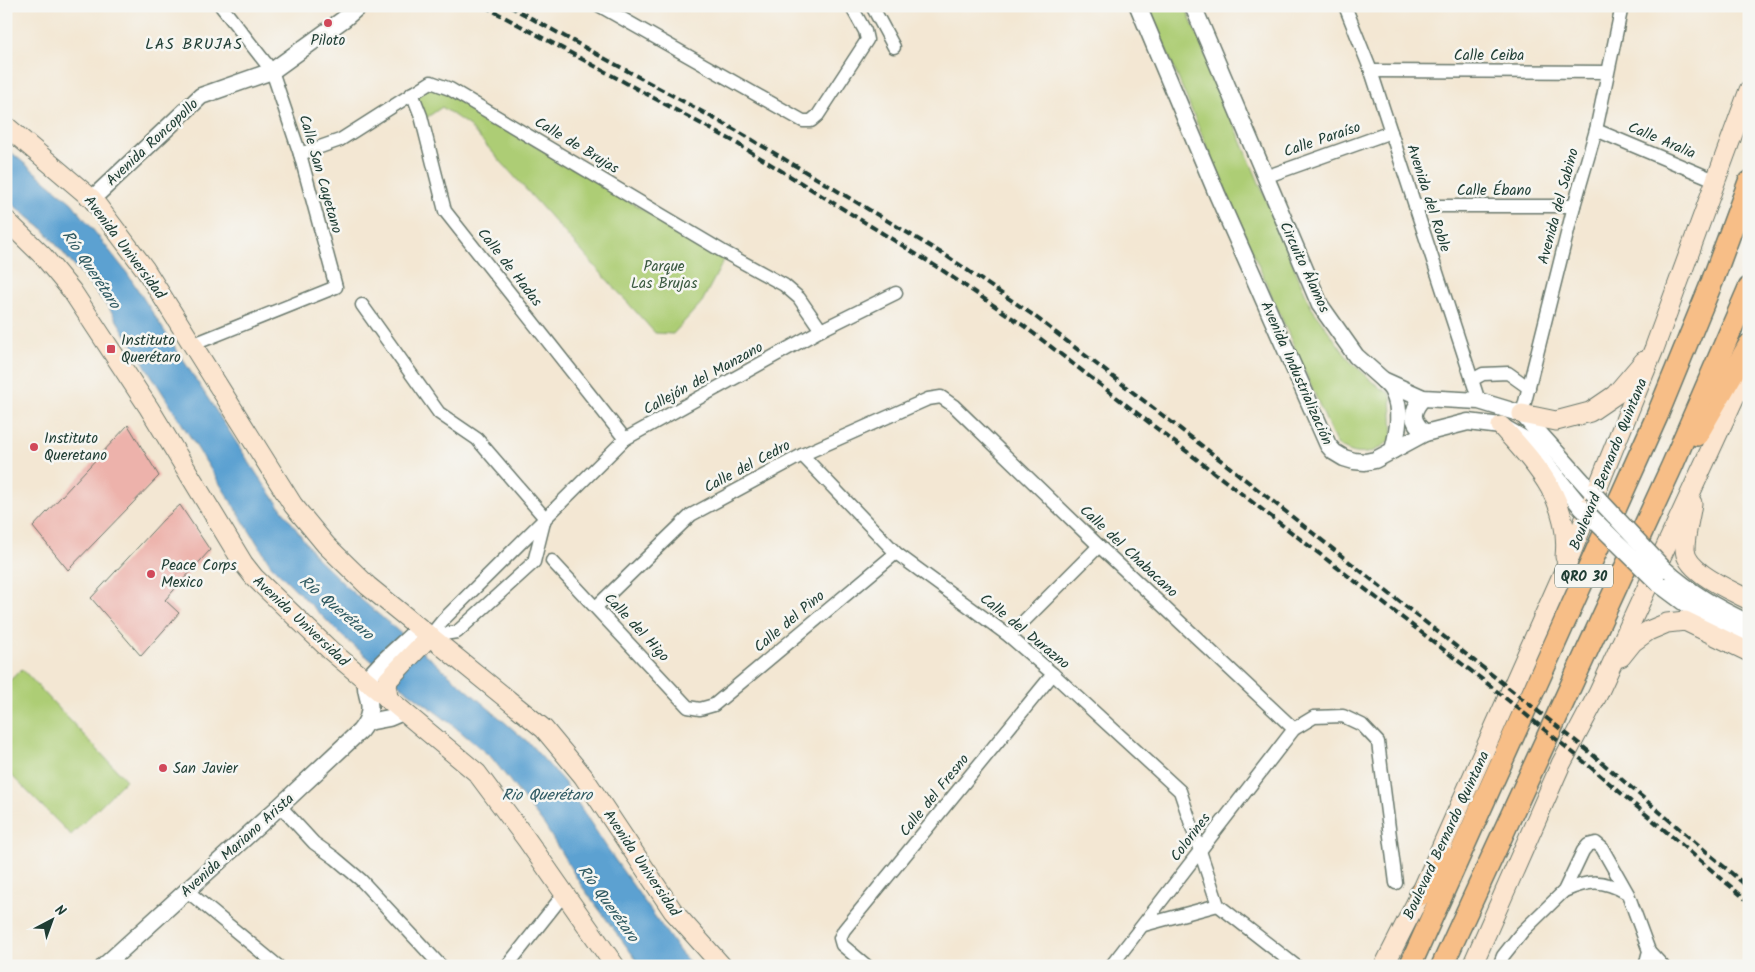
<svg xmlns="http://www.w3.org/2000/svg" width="1755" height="972" font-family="Kalam,sans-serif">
<rect width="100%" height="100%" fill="#f6f6f2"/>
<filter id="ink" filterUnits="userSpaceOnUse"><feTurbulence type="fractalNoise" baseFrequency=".02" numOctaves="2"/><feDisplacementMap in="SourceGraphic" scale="10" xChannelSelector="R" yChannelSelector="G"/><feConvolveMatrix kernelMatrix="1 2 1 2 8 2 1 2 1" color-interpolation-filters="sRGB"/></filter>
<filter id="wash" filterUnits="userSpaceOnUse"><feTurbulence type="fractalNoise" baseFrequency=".0096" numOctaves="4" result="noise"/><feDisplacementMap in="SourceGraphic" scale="20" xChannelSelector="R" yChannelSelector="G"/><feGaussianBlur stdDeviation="1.12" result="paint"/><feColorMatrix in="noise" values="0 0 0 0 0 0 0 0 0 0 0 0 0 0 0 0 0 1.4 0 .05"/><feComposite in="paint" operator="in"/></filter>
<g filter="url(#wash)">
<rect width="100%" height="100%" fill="#f3e7d3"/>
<g fill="#adcd75" stroke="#668554">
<path d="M 1148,6 L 1185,6 L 1311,307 L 1350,361 L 1380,388 L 1391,394 L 1393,437 C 1376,455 1356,460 1336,443 L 1212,159 Z"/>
<path d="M 430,84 L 725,258 L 702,302 L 673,334 L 655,333 L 468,125 L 442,107 L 416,125 L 409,100 Z"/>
<path d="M 22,669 L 126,780 L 71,835 L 6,770 L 6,684 Z"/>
</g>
<path fill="#5ca1d1" stroke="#3e6f82" d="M 6,148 L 72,203 L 127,273 L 258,476 L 317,558 L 350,590 L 529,743 L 564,782 L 613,857 L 680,952 L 693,966 L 641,966 L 581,885 L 545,826 L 492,758 L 449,722 L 406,690 L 339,633 L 271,565 L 109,308 L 44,230 L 6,199 Z"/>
<g id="blocks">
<g fill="#edb2ab">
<path d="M 128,425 L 159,476 L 68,570 L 33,527 Z"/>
<path d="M 180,505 L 210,550 L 165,600 L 179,613 L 141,656 L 91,598 L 163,520 Z"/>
</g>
</g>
</g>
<g filter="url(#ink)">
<use href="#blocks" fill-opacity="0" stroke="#69786c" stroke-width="1"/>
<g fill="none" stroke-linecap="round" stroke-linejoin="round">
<g stroke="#69786c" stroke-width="15">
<g id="minor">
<path d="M 600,6 L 803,121 L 811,121 L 818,115 L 867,40 L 865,31 L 851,6"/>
<path d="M 872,6 L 894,47"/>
<path d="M 1345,6 L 1371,71 L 1479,401"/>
<path d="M 1371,71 L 1607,72"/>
<path d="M 412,93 L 421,116 L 445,211 L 625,439"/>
<path d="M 1596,130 L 1717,181"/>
<path d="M 300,154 L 340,140 L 431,82 L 450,89 L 722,251 L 784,285 L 799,298 L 821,330"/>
<path d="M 1265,177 L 1391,132"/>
<path d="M 1415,206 L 1574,206"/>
<path d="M 362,305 L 439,413 L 477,439 L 545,518"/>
<path d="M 194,344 L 336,287 L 300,154 L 272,71 L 221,6"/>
<path d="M 1472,380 L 1483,374 L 1508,373 L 1529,388"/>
<path d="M 1522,414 L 1574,206 L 1596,130 L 1622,6"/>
<path d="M 802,455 L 896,553 L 1009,636 L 1053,674 L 1180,791 L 1218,905 L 1296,966"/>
<path d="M 552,561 L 688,707 L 700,709 L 714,705 L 896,553"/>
<path d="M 596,607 L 691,515 L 802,455 L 928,399 L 941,397 L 954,406 L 1099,546 L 1294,729"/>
<path d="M 430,636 L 443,620 L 625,439 L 821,330 L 896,293"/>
<path d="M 430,636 L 457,632 L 534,562 L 545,518"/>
<path d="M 1009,636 L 1099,546"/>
<path d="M 280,806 L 314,843 L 335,858 L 361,880 L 441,966"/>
<path d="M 186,890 L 278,966"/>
<path d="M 1564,891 C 1590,880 1602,879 1627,893"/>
<path d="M 1144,925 L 1218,905"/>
<path d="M 1649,951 L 1663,966"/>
<path d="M 507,966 L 564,894"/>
<path d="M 867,966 L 842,945 L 840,938 L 844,930 L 1053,674"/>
<path d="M 1111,966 L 1294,729 L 1314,717 L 1343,716 L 1362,725 L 1378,742 L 1396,883"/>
<path d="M 1499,966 L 1503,956 L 1522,932 L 1564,891 L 1583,851 L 1588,845 L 1596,843 L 1602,848 L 1628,894 L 1649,951 L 1645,966"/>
</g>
</g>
<g stroke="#69786c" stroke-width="19">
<g id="tertiary">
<path d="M 1138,6 L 1217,194 L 1328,445 L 1334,452 L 1344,458 L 1354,461 L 1365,462 L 1375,460 L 1425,433 L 1468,422 L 1501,426 L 1527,441 L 1582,508"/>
<path d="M 1193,6 L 1320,305 L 1356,356 L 1383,380 L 1423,398 L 1479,401 L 1522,414 L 1592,492"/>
<path d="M 92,199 L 201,96 L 272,71 L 344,19 L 359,6"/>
<path d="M 1383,380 C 1386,383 1391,387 1393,392 C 1402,410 1398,431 1393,450"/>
<path d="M 1423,398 C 1410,412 1411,421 1425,433"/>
<path d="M 1664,569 C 1689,592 1717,609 1749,623"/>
<path d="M 1659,584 L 1698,613 L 1749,635"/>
<path d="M 368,722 L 389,718 L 403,712"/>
<path d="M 104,966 L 280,806 L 360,731 C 367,722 371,714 369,702 C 368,695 365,691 366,683 C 369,672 402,645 412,635"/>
</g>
</g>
<g stroke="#69786c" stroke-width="21">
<g id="secondary">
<path d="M 6,126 L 92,199 L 97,205 L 145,269 L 293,505 L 326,545 L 368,586 L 544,729 L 583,776 L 673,911 L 722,966"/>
<path d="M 6,220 L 43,256 L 72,291 L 149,408 L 243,563 L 254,577 L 331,651 L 477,773 L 527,840 L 615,966"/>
<path d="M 1522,414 L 1556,421 L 1590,412 L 1615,395 L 1644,361"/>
<path d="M 1501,426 C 1536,465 1571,501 1565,557"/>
<path d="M 1692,503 C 1690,518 1685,534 1685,549 C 1685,572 1731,590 1749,600"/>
<path d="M 1621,657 L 1633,642 L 1648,631 L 1667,623 L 1685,621 L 1749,652"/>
<path d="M 388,700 L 387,689 L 388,680 L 430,636"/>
<path d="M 1384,966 L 1420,895 L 1563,573 L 1654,349 L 1749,90"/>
<path d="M 1472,966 L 1561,764 L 1598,694 L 1749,366"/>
</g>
</g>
<g stroke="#69786c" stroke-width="24">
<g id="trunk">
<path d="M 1697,435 L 1749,345"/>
<path d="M 1420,895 L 1436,876 L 1446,858"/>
<path d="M 1410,966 L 1657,416 L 1712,282 L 1749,182"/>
<path d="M 1442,966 L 1672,466 L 1749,288"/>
</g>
</g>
<use href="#minor" stroke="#fff" stroke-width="12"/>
<use href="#tertiary" stroke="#fff" stroke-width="16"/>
<use href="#secondary" stroke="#fce5cf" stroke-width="19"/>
<use href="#trunk" stroke="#f7be87" stroke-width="21"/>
<g stroke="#1f3d34" stroke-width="4" stroke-dasharray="8 4" stroke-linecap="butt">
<path d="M 484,6 L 733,141 L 942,270 L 1024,326 L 1483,680 L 1582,760 L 1749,902"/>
<path d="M 509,6 L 739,132 L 948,257 L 1033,315 L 1223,462 L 1587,750 L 1749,888"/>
</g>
<g stroke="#69786c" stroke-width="19" stroke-linecap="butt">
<g id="tertiary-bridge">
<path d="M 1592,492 L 1664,569"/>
<path d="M 1582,508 L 1659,584"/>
</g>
</g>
<use href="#tertiary-bridge" stroke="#fff" stroke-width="16"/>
</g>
</g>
<g fill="#d1495b" stroke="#f6f6f2" stroke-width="2">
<circle cx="328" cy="23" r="5"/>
<rect x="106" y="344" width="10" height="10" rx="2.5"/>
<circle cx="34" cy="447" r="5"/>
<circle cx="151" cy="574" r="5"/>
<circle cx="163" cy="768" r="5"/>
</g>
<g text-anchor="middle" stroke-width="5" stroke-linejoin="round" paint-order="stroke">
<rect fill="#f6f6f2" stroke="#60746d" stroke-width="1" x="1555" y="564.5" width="58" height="23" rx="4"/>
<g font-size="14" font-weight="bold" fill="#1f3d34">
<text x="1584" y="581">QRO 30</text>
</g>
<g font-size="15" fill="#1f3d34" stroke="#f6f6f2" text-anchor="start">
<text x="328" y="45" text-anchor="middle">Piloto</text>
<text x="121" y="345">Instituto<tspan x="121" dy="17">Querétaro</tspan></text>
<text x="44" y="443">Instituto<tspan x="44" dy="17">Queretano</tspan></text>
<text x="161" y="570">Peace Corps<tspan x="161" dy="17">Mexico</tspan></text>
<text x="173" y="773">San Javier</text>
</g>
<g font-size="15" fill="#1f3d34" stroke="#f6f6f2">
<text x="1489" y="60">Calle Ceiba</text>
<text transform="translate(1322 139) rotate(-19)" y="5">Calle Paraíso</text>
<text transform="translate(1662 140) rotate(23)" y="5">Calle Aralia</text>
<text transform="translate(152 142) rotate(-43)" y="5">Avenida Roncopollo</text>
<text transform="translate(577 145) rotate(31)" y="5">Calle de Brujas</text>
<text transform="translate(321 174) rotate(74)" y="5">Calle San Cayetano</text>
<text x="1494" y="195">Calle Ébano</text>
<text transform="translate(1429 198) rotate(72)" y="5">Avenida del Roble</text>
<text transform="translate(1558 206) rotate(-75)" y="5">Avenida del Sabino</text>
<text transform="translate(125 247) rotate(53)" y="5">Avenida Universidad</text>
<text transform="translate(510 267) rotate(52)" y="5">Calle de Hadas</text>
<text transform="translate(1305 267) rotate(65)" y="5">Circuito Álamos</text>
<text transform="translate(1297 373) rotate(66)" y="5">Avenida Industrialización</text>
<text transform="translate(703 378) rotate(-29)" y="5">Callejón del Manzano</text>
<text transform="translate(1608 464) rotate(-68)" y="5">Boulevard Bernardo Quintana</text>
<text transform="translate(747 466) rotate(-28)" y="5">Calle del Cedro</text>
<text transform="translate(1129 551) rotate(43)" y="5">Calle del Chabacano</text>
<text transform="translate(301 621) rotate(43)" y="5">Avenida Universidad</text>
<text transform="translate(789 621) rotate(-40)" y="5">Calle del Pino</text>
<text transform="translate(637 627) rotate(47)" y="5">Calle del Higo</text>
<text transform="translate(1025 631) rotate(39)" y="5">Calle del Durazno</text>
<text transform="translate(934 795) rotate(-51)" y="5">Calle del Fresno</text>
<text transform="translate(1446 835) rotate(-65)" y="5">Boulevard Bernardo Quintana</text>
<text transform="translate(1190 837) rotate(-53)" y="5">Colorines</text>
<text transform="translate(237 845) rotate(-42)" y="5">Avenida Mariano Arista</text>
<text transform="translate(642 863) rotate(56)" y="5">Avenida Universidad</text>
</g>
<g font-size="15" fill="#3b5a41" stroke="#f6f6f2">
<text x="664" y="271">Parque<tspan x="664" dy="17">Las Brujas</tspan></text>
</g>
<g font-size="16" letter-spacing="1" fill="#1f3d34" stroke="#f6f6f2">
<text x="194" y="49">LAS BRUJAS</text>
</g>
<g font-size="16" font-style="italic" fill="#315b63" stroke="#f6f6f2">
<text transform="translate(92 269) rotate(56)" y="6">Río Querétaro</text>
<text transform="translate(337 607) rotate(40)" y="6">Río Querétaro</text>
<text x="547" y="800">Rio Querétaro</text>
<text transform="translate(609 903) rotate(54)" y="6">Río Querétaro</text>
</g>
</g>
<rect width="1755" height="972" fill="none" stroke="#f6f6f2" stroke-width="25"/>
<g transform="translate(52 920) rotate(41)" stroke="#f6f6f2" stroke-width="4" paint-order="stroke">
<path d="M0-4L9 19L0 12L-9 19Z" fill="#1f3d34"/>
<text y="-8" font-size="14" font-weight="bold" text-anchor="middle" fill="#1f3d34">N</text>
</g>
</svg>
